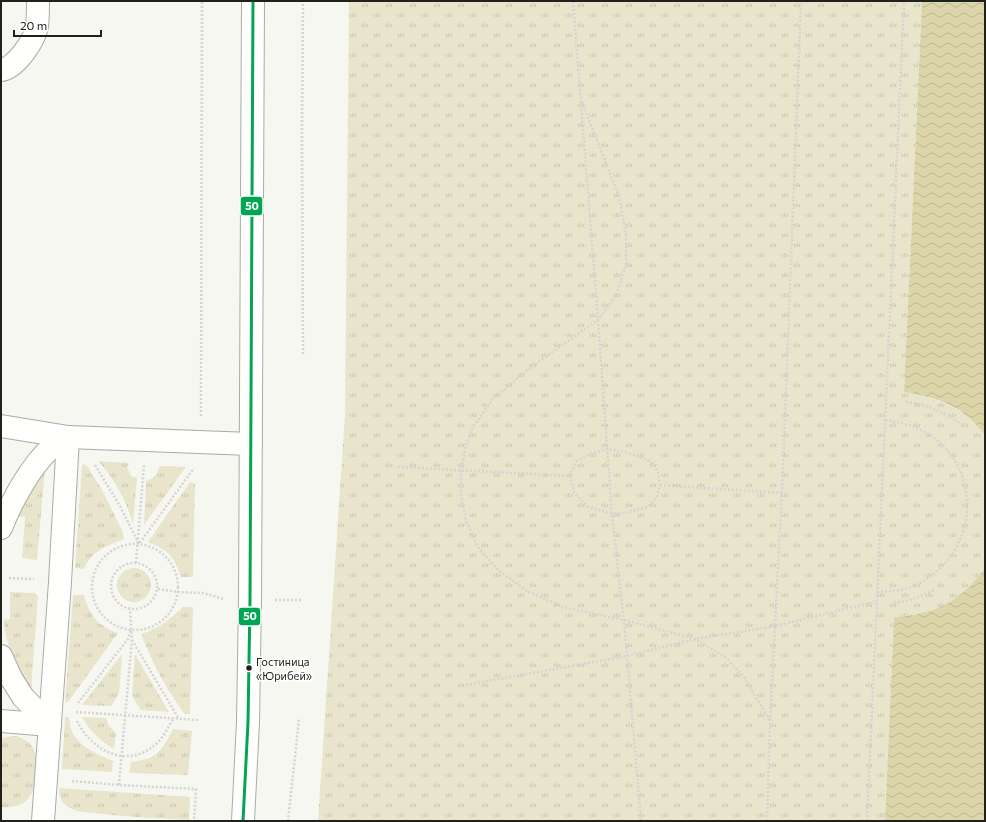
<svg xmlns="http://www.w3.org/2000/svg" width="986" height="822" font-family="Commissioner,sans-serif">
<defs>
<pattern id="grass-tufts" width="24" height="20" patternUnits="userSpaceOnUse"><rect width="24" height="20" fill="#e8e5cc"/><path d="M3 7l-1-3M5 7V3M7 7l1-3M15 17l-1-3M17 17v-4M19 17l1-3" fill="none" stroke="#c7c4af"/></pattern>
<pattern id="water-waves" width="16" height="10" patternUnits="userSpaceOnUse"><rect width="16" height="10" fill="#dbd5a9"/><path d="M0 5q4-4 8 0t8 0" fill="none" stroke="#bcb791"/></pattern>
</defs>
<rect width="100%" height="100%" fill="#f7f7f1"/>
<g fill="url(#grass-tufts)">
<path d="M 349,1 L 922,1 L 904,392 C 941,400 960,404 985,435 L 985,568 C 960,602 936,614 894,617 L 885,821 L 318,821 L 345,414 Z"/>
<path d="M 98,461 L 129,463 L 127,467 L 131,476 L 137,478 L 133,524 C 126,501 115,479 98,461 Z"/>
<path d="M 83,464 L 87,466 L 102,490 L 122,530 L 124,539 C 105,547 92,550 84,569 L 75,568 L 82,466 Z"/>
<path d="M 160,466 L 186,467 L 144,525 L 146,481 C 155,478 157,474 160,466 Z"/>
<path d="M 45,468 L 37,560 L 22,558 L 25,517 L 14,516 Z"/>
<path d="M 190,482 L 195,484 L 193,577 L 181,577 C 173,555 170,551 148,542 Z"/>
<circle cx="134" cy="585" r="17"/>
<path d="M 10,592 L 35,593 L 38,596 L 31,691 C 18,669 5,646 4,620 L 10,619 Z"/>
<path d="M 73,595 L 84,595 C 89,615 98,626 118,633 L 68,702 L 65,702 Z"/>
<path d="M 183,607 L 193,607 L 190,714 L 185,714 C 166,690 152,662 141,634 C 158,629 170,619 183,607 Z"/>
<path d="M 122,654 L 119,694 L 111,706 L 82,705 Z"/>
<path d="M 135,654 L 169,712 L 141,710 L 132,696 Z"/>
<path d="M 65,717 L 69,717 C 70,722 70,727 72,732 C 79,747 99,755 113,761 L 112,772 L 62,769 Z"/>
<path d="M 82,717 L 106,718 L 109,726 L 116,733 L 114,749 C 100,741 90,731 82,717 Z"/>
<path d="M 173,729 L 192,731 L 188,775 L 129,773 L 131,762 C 158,759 161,751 173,729 Z"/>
<path d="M 15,736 C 36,741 37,755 36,774 C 34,797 26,809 1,807 L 1,739 L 6,737 Z"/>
<path d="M 59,788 L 190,797 L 189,820 C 157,818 125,817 94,813 C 85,812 74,812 67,806 C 60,801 59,795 59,788 Z"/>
</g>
<g fill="url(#water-waves)">
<path d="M 922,1 L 985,1 L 985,435 C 960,404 941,399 904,392 Z"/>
<path d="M 985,568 L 985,821 L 885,821 L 894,617 C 936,614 960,602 985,568 Z"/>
</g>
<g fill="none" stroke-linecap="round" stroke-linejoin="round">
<g stroke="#ababa6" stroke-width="24">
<g id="minor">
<path d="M 1,70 C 15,69 35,40 37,26 C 38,18 38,9 38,1"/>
<path d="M 1,426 L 68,437 L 251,444"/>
<path d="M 1,528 C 11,502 31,465 52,447 C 56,443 63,440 68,437"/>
<path d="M 1,656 L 11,678 L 23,697 L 50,725"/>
<path d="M 1,721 L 50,725"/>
<path d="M 43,821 L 60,582 L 68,437"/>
<path d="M 243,821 L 248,722 L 250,600 L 253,1"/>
</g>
</g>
<g stroke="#d5d4d3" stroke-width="2.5" stroke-dasharray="2 2" stroke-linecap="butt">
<path d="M 573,1 L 598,320 L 612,514 L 624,620 L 641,821"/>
<path d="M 582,102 L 619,196 L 626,234 L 626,265 L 616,295 L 598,320 L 531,367 L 493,399 L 473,427 L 465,449 L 461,470 L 461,495 L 466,521 L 478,547 L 499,571 L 527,591 L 563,607 L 624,620 L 695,639 L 725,657 L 744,677 L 770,721"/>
<path d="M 303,354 L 302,133 L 303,1"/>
<path d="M 906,402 C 928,404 944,413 963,425"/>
<path d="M 201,416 L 202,1"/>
<path d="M 95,465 L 120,506 L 139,544 L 194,468"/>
<path d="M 398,467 L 570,476 L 574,493 L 587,506 L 612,514 L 634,511 L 647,507 L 657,497 L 660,485 L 658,471 L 650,461 L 626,452 L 607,449 L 590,454 L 576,462 L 570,476"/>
<path d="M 660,485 L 782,493"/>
<circle cx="135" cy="587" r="43"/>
<circle cx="134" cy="586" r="23"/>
<path d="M 136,563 L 144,465"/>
<path d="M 9,578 L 34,579"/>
<path d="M 158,589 L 178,592 L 203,593 L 224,599"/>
<path d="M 877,592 C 890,591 903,591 916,585 C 972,559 986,482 938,441 C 923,428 905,423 885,420"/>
<path d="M 275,600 L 302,600"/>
<path d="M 894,603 C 910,601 922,596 936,589"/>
<path d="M 132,640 L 179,719"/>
<path d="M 466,685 L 627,656 L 695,639 L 776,626 L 877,601"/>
<path d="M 78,703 L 128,639 L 131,630"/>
<path d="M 76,712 L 199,720"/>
<path d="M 77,721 C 90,748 123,768 151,748 C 161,742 167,729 173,719"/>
<path d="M 72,781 L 119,785 L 196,789 L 194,821"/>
<path d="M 119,785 L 132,639 L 130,609"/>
<path d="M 288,821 L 299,719"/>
<path d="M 767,821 L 770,721 L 782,493 L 801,1"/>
<path d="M 867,821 L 904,1"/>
</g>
<use href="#minor" stroke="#fefefd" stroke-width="22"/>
<g stroke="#fff" stroke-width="6">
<path id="bus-1" d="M 243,821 L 248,722 L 250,600 L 253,1"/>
</g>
<use href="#bus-1" stroke="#00a651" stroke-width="3"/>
</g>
<circle fill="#20201c" stroke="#fff" stroke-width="1.5" cx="249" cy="668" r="3.5"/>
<g text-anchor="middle" stroke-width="3" stroke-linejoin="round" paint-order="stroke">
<g font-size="11" fill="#20201c" stroke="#fff" text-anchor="start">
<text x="256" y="666">Гостиница<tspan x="256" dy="14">«Юрибей»</tspan></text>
</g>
</g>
<g stroke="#fff" stroke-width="1.5">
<rect x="240" y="196" width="23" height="20" rx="4" fill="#00a651"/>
<rect x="238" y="607" width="23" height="19" rx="4" fill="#00a651"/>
</g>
<g font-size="11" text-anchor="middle" font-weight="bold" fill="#fff">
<text x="252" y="210">50</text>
<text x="250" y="620">50</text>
</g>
<rect width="986" height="822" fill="none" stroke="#20201c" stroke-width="4"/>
<path d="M14 30v6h87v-6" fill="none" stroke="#20201c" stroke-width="2"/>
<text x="20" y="30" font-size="12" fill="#20201c" stroke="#ffffff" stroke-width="3" paint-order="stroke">20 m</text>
</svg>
